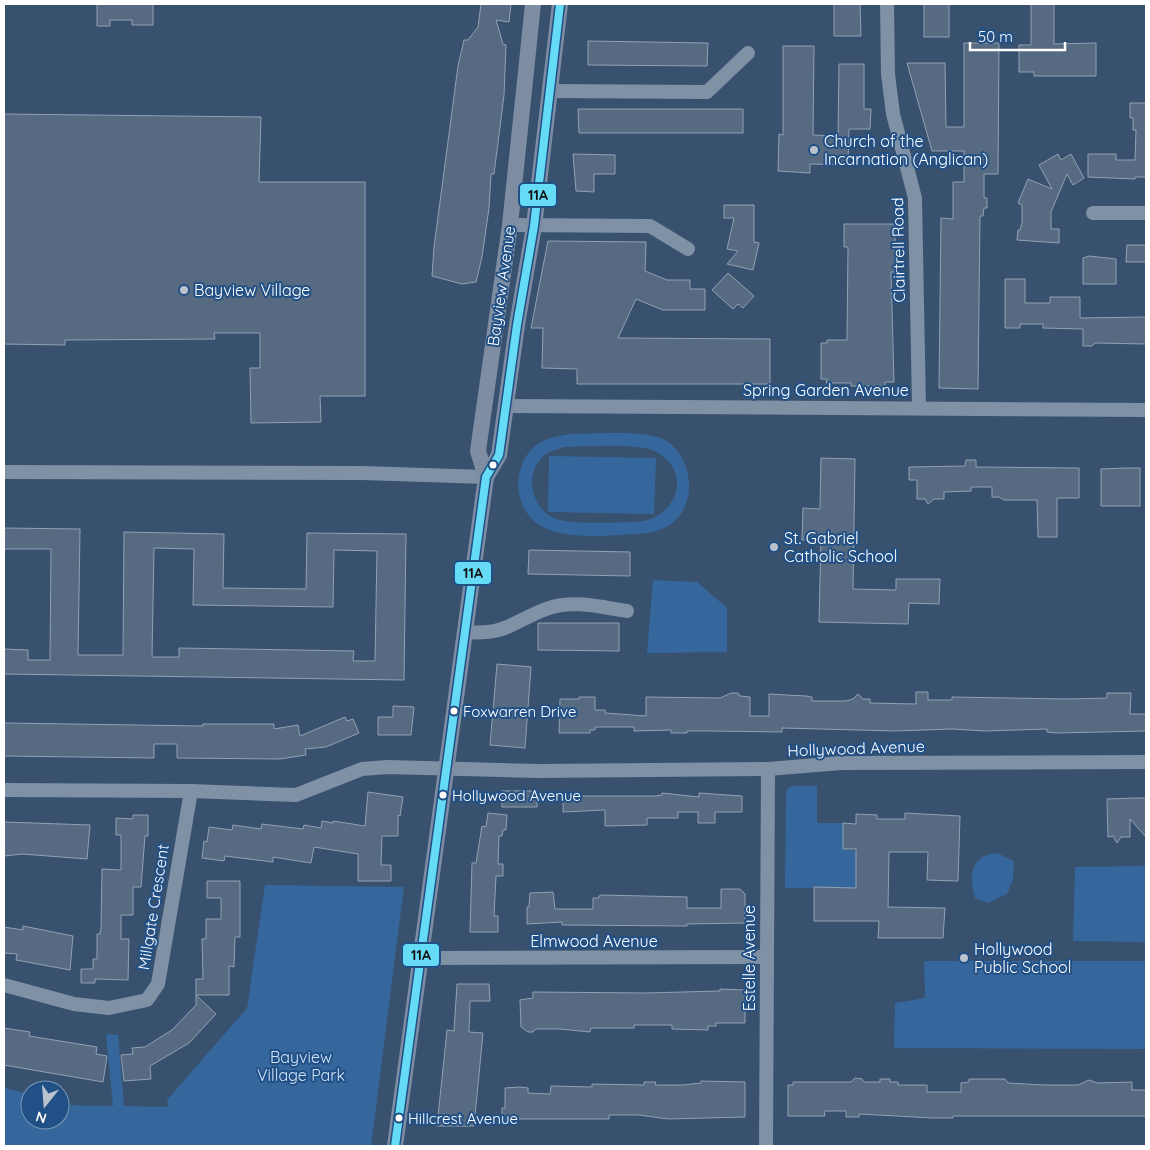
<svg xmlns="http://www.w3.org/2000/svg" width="1150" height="1150" font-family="Quicksand,sans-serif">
<rect width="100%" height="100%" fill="#38516f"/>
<g fill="#35679c" fill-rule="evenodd">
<path d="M 569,434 C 591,434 645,430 663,439 C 693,455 699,504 671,524 C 661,531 647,534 635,534 C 608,536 560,540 538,524 C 513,507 512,467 534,447 C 544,438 556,437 569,434 ZM 564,447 C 586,447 641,442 658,453 C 694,474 675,522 633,522 C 610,522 583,525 560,520 C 530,513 521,469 549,452 C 553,450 559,449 564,447 Z"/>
<path d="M 549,456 L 656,458 L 654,514 L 548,512 Z"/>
<path d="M 653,580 L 697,582 L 727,608 L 727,652 L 647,653 Z"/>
<path d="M 794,786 L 817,786 L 817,823 L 843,823 L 843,849 L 856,851 L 856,888 L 785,888 L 786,793 L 788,788 Z"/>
<path d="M 997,853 L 1014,861 L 1013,880 L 1007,894 L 988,903 L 975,898 C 969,875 970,856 997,853 Z"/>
<path d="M 1146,866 L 1146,942 L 1073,941 L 1075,867 Z"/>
<path d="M 265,885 L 404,887 L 371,1146 L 4,1146 L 4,1088 L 30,1094 L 30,1120 L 60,1120 L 60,1105 L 113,1106 L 106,1034 L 118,1035 L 124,1106 L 169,1107 L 167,1100 L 247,1008 Z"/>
<path d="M 924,961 L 1146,961 L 1146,1049 L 894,1048 L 895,1003 L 925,998 Z"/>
</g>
<g fill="#566a81" stroke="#92a1b3" fill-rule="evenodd">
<path d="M 97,4 L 153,4 L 153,25 L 132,25 L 132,20 L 110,20 L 110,26 L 97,26 Z"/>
<path d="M 481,4 L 511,4 L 509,22 L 496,20 L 503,44 L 506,45 L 504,95 L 494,174 L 491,174 L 489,208 L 482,257 L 476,282 L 462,284 L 432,276 L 434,247 L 458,66 L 464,40 L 468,40 L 478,27 Z"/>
<path d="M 834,4 L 860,4 L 861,36 L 834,36 Z"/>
<rect x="924" y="4" width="25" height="33"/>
<path d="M 1031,4 L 1054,4 L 1054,44 L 1096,43 L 1096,76 L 1034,76 L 1034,72 L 1019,72 L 1019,45 L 1031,45 Z"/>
<path d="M 588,41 L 708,43 L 707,66 L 588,65 Z"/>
<path d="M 964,43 L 999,43 L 998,174 L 984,174 L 984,198 L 987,198 L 987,208 L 984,208 L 983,216 L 980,216 L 978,389 L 939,388 L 941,218 L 953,219 L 953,182 L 964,182 L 964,151 L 932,151 L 907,63 L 945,63 L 946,127 L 964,127 Z"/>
<path d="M 783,46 L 814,46 L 813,135 L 838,136 L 839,64 L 864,64 L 864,109 L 871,109 L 870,129 L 849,129 L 848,165 L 810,164 L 810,173 L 778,171 L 779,134 L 783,135 Z"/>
<path d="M 1130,103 L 1146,103 L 1146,177 L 1135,177 L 1135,179 L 1088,177 L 1088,154 L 1116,154 L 1116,160 L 1135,160 L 1136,130 L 1133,130 L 1133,118 L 1130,118 Z"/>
<path d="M 578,109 L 743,109 L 743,133 L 579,133 Z"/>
<path d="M 4,114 L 261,117 L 259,182 L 365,182 L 365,396 L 320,396 L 321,422 L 251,423 L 250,368 L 260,368 L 260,333 L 214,333 L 215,339 L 65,340 L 65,345 L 4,344 Z"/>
<path d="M 573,154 L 615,155 L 615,174 L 594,174 L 594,192 L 576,191 Z"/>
<path d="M 1058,154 L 1061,160 L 1071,154 L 1084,178 L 1073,185 L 1067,174 L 1051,212 L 1051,229 L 1059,229 L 1059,243 L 1017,240 L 1018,230 L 1020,230 L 1022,223 L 1022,205 L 1018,203 L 1028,179 L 1052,189 L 1039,165 Z"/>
<path d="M 724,205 L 754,205 L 754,242 L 759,243 L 753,270 L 727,264 L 738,251 L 727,249 L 734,218 L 724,218 Z"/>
<path d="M 844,224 L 895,224 L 895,272 L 891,272 L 894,382 L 885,382 L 885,386 L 851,386 L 851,383 L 826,383 L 827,379 L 821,379 L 821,343 L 827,343 L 827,340 L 847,340 L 848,247 L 844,247 Z"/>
<path d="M 548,241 L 646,242 L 645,271 L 667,280 L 690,280 L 690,289 L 705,289 L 705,310 L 663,310 L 636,299 L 618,338 L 770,339 L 770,384 L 577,384 L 577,369 L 542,368 L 543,328 L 531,328 Z"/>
<path d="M 1127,245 L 1146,245 L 1146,262 L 1126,262 Z"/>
<path d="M 1089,256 L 1116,259 L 1116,284 L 1083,284 L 1083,258 Z"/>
<path d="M 728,273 L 754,296 L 743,308 L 738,304 L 733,309 L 712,290 Z"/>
<path d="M 1005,279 L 1025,279 L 1025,303 L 1050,303 L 1050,297 L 1080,297 L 1080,318 L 1146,317 L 1146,344 L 1095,343 L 1092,346 L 1083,346 L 1083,329 L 1043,328 L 1043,324 L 1020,324 L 1020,328 L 1005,328 Z"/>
<path d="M 821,458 L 855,459 L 853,589 L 896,590 L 896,579 L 940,579 L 939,604 L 909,603 L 908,624 L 819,622 L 821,540 L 802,540 L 803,508 L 820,509 Z"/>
<path d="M 966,460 L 976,460 L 976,467 L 1079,468 L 1079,498 L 1057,498 L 1057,537 L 1038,537 L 1037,500 L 1004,500 L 999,497 L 992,497 L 992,487 L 971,487 L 971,491 L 944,492 L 944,499 L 934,499 L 928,504 L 925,499 L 917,499 L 917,480 L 909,480 L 909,467 L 965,466 Z"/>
<path d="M 1126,468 L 1140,468 L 1140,506 L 1101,506 L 1101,469 Z"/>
<path d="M 4,528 L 80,529 L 78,655 L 123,655 L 124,532 L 224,534 L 223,588 L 306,589 L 307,533 L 406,534 L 404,680 L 4,674 L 4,649 L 28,650 L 28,660 L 50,660 L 51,549 L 4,549 ZM 154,548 L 194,549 L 193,605 L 333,607 L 334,550 L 377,551 L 375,661 L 353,661 L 354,651 L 179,648 L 179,657 L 152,657 Z"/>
<path d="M 529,550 L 630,552 L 630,576 L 528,574 Z"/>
<path d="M 538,623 L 619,623 L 619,651 L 538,650 Z"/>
<path d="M 497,664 L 531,667 L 525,748 L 490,745 Z"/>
<path d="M 916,692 L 928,692 L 928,700 L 952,700 L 952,697 L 1067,699 L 1107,698 L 1107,693 L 1131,693 L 1130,714 L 1146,714 L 1146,731 L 1057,733 L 1047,732 L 1047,729 L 985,731 L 952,729 L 896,731 L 782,728 L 782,732 L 711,731 L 687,731 L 687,733 L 671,733 L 671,730 L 634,731 L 634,727 L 595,727 L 595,730 L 590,730 L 590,733 L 559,733 L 560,699 L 579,699 L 579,697 L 595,697 L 595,710 L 605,710 L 605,713 L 646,716 L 646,697 L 720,698 L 731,693 L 738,693 L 740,696 L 750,697 L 750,716 L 769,716 L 769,694 L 806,696 L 812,697 L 812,701 L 846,701 L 853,699 L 858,694 L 863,699 L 870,699 L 870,703 L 916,704 Z"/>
<path d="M 393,706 L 414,707 L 411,735 L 378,735 L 378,717 L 393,717 Z"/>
<path d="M 345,717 L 347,721 L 353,719 L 359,733 L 326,747 L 305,749 L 306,755 L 280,759 L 177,758 L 177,744 L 154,744 L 154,758 L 4,756 L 4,723 L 203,726 L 203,724 L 274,724 L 274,729 L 298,725 L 300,736 Z"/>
<rect x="502" y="791" width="35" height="16"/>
<path d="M 368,792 L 403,797 L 400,816 L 398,815 L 398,836 L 382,836 L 381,865 L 391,865 L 391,881 L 358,881 L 358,854 L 314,847 L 311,863 L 273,857 L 273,862 L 225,856 L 224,861 L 202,858 L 204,841 L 207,842 L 209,827 L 232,830 L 233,825 L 261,829 L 262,824 L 303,829 L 304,825 L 321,828 L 322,821 L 333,823 L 333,821 L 365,826 Z"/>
<path d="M 662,793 L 699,797 L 699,793 L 742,796 L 742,812 L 715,812 L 715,823 L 698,823 L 698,812 L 678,812 L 678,818 L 647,818 L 647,825 L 605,826 L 605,810 L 563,812 L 563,796 L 655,796 L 662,795 Z"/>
<path d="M 1136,798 L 1146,798 L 1146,837 L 1130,819 L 1130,837 L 1121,837 L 1117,843 L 1113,836 L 1108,837 L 1107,799 Z"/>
<path d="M 488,813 L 507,815 L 506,830 L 503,830 L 502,836 L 499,836 L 498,864 L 503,864 L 503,876 L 496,876 L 494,916 L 498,916 L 498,932 L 470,932 L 472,863 L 476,863 L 482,826 L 486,827 Z"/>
<path d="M 905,813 L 960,816 L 958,881 L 927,880 L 928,852 L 889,852 L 888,907 L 945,908 L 943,938 L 878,938 L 879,921 L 814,921 L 814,887 L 856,888 L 856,849 L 843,849 L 843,823 L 856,824 L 856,814 L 877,815 L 877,819 L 905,819 Z"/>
<path d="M 133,815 L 148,815 L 148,836 L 145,836 L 141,887 L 133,887 L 133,915 L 121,915 L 121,939 L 129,939 L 128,980 L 95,979 L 95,983 L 81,983 L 81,969 L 93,969 L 93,959 L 97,959 L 97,934 L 100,934 L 101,928 L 102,869 L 121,870 L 121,835 L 116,835 L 116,818 L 133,819 Z"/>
<path d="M 4,822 L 90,825 L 87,859 L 22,854 L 4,856 Z"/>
<path d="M 207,881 L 240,881 L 240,937 L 235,937 L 234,967 L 229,966 L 229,995 L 196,995 L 216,1014 L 189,1043 L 150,1066 L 151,1079 L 124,1081 L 121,1055 L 133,1054 L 132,1048 L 145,1047 L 172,1030 L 196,1005 L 196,979 L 203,979 L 202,939 L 206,939 L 206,919 L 221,919 L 221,898 L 207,898 Z"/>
<path d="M 721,889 L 740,889 L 745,894 L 745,923 L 687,924 L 687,926 L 562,925 L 562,922 L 527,924 L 527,907 L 529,907 L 530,893 L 553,892 L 555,909 L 593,909 L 593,898 L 599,898 L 599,896 L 602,895 L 687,897 L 687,908 L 721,908 Z"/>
<path d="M 23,926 L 73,936 L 70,970 L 16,960 L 17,954 L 4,953 L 4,927 L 23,930 Z"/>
<path d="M 457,984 L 489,984 L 490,1001 L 470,1001 L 469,1032 L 483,1033 L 474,1126 L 437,1126 L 447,1030 L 454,1031 Z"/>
<path d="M 720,989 L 745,990 L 745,1023 L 716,1023 L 716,1026 L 708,1026 L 708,1030 L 672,1029 L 672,1025 L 634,1025 L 634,1028 L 591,1028 L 590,1032 L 560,1029 L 536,1029 L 533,1032 L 528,1032 L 521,1027 L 520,1000 L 533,998 L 533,992 L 646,993 L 720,991 Z"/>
<path d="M 4,1028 L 30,1032 L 29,1036 L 97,1047 L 96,1054 L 107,1056 L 103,1082 L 4,1065 Z"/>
<path d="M 855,1078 L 862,1079 L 864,1082 L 880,1082 L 880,1079 L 890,1079 L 890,1082 L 898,1082 L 898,1085 L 927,1085 L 927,1092 L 961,1092 L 961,1083 L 969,1082 L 969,1079 L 1005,1079 L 1008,1083 L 1044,1085 L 1078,1085 L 1089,1080 L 1097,1083 L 1132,1082 L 1132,1090 L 1146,1090 L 1146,1116 L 953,1116 L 953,1118 L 933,1118 L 859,1114 L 859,1117 L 846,1117 L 846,1111 L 824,1111 L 825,1116 L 788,1116 L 788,1085 L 793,1085 L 793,1082 L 851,1082 Z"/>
<path d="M 701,1081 L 745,1082 L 745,1117 L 668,1119 L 639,1115 L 609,1115 L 609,1119 L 502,1119 L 502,1108 L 505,1108 L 505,1088 L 520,1087 L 528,1088 L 528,1093 L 550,1094 L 551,1086 L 592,1087 L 592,1084 L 644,1085 L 644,1082 L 656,1082 L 655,1085 L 683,1085 L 701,1083 Z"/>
</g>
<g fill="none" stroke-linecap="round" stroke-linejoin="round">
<g stroke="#7f91a5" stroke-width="14">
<path d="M 887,4 L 888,74 L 893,114 L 915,198 L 919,408"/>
<path d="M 550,91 L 707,92 L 748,53"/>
<path d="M 1093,213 L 1146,213"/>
<path d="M 510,225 L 650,226 L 688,249"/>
<path d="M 506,406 L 1146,410"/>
<path d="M 4,472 L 362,473 L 486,477"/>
<path d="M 466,632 C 507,635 512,622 546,609 C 572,599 601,607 627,611"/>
<path d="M 4,790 L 191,791 L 296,795 L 362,769 L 387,767 L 538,771 L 768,769 L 841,763 L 1146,762"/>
<path d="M 421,958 L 767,957"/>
<path d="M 4,985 L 74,1004 L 109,1008 L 147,1000 L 158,984 L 191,791"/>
<path d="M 766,1146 L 768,769"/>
</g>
<g stroke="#7e8da2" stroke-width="16">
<path d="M 486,477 L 478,451 L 510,225 L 533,4"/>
<path d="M 395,1146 L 486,477 L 499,455 L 517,325 L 534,226 L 560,4"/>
</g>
<g stroke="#215086" stroke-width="11">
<path id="bus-1" d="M 395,1146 L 486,477 L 499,455 L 517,325 L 534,226 L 560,4"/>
</g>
<use href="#bus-1" stroke="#66dbf5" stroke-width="8"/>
</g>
<g fill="#b9c2cd" stroke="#215086" stroke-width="2">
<circle cx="814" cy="150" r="5"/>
<circle cx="184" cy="290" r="5"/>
<circle cx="774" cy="547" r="5"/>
<circle cx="964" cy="958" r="5"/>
</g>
<g fill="#fff" stroke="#215086" stroke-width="2">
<circle cx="493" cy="465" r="4.5"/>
<circle cx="454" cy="711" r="4.5"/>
<circle cx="443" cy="795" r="4.5"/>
<circle cx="399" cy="1118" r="4.5"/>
</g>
<g text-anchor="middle" stroke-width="4" stroke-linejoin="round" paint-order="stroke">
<g font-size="15" fill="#fff" stroke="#215086" text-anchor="start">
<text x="463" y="717">Foxwarren Drive</text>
<text x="452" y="801">Hollywood Avenue</text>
<text x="408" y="1124">Hillcrest Avenue</text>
</g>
<g font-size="16" fill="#fff" stroke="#215086" text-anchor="start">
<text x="824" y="147">Church of the<tspan x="824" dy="18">Incarnation (Anglican)</tspan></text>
<text x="194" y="296">Bayview Village</text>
<text x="784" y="544">St. Gabriel<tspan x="784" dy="18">Catholic School</tspan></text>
<text x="974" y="955">Hollywood<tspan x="974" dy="18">Public School</tspan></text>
</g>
<g font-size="16" fill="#fff" stroke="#215086">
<text transform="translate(898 250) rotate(-91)" y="6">Clairtrell Road</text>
<text transform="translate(501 286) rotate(-82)" y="6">Bayview Avenue</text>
<text x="826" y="396">Spring Garden Avenue</text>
<text transform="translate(856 748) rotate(-2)" y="6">Hollywood Avenue</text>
<text transform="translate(153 907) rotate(-81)" y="6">Millgate Crescent</text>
<text x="594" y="947">Elmwood Avenue</text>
<text transform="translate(749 958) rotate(-90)" y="6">Estelle Avenue</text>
</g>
<g font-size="16" fill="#cfe2f7" stroke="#215086">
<text x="301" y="1063">Bayview<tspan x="301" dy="18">Village Park</tspan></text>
</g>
</g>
<g stroke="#215086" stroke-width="2">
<rect x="519" y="183" width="38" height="24" rx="5" fill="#66dbf5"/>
<rect x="454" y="561" width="38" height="24" rx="5" fill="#66dbf5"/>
<rect x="402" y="943" width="38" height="24" rx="5" fill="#66dbf5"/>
</g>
<g font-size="14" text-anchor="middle" font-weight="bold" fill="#111">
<text x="538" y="200">11A</text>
<text x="473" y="578">11A</text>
<text x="421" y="960">11A</text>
</g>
<rect width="1150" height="1150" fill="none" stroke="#ffffff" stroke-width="10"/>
<g transform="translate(45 1105) rotate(197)"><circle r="24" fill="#215086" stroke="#7a96b6"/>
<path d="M0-4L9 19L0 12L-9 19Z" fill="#b9c2cd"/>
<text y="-8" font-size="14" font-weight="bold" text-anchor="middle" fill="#ffffff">N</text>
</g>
<path d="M970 42v8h95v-8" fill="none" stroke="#ffffff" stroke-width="2.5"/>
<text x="978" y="42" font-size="15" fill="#ffffff" stroke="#215086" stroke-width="4" paint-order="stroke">50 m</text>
</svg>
